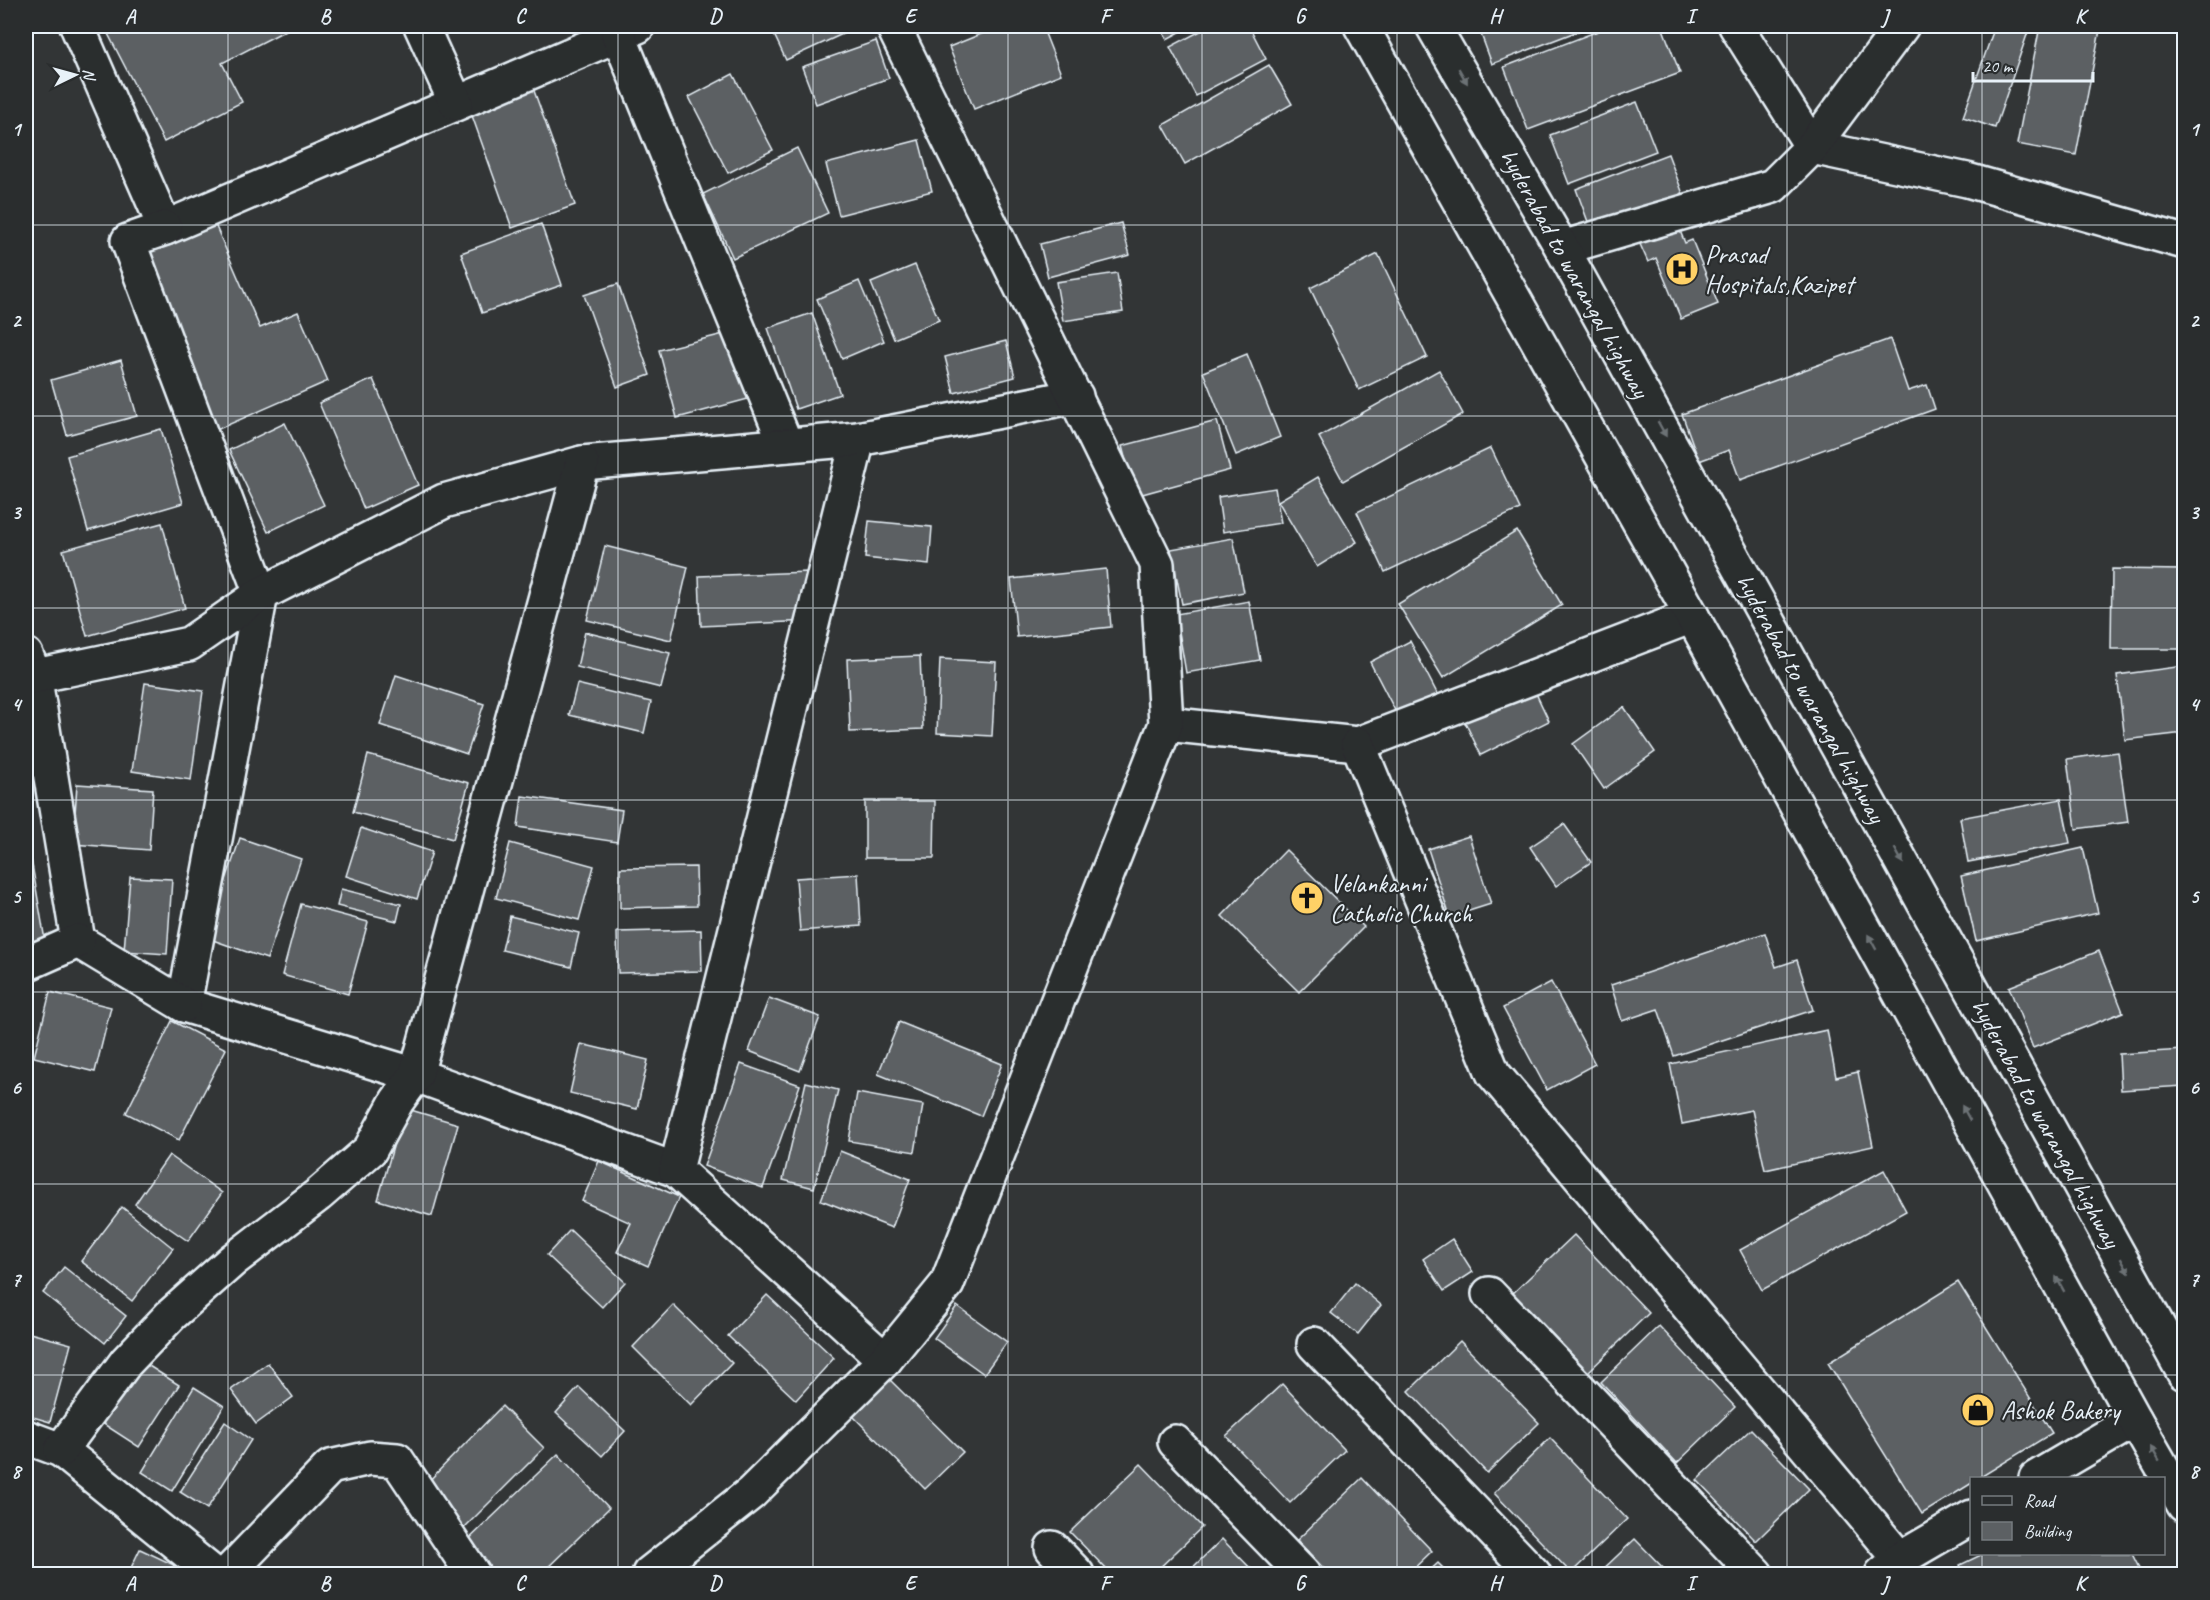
<svg xmlns="http://www.w3.org/2000/svg" width="2210" height="1600" font-family="Caveat,sans-serif">
<rect width="100%" height="100%" fill="#323536"/>
<filter id="ink" filterUnits="userSpaceOnUse"><feTurbulence type="fractalNoise" baseFrequency=".0167" numOctaves="2"/><feDisplacementMap in="SourceGraphic" scale="12" xChannelSelector="R" yChannelSelector="G"/><feConvolveMatrix kernelMatrix="1 2 1 2 8 2 1 2 1" color-interpolation-filters="sRGB"/></filter>
<g filter="url(#ink)">
<g fill="#5c6063" stroke="#e8f1f8" stroke-width="1.5">
<path d="M 104,26 L 294,26 L 222,63 L 242,102 L 164,142 Z"/>
<path d="M 770,26 L 860,26 L 786,60 Z"/>
<path d="M 1001,26 L 1042,26 L 1061,74 L 974,109 L 949,47 Z"/>
<path d="M 1159,26 L 1191,26 L 1167,39 Z"/>
<path d="M 1210,26 L 1249,26 L 1266,59 L 1196,96 L 1170,47 Z"/>
<path d="M 1478,26 L 1585,26 L 1586,28 L 1492,64 Z"/>
<path d="M 1611,26 L 1662,26 L 1680,73 L 1528,130 L 1504,67 Z"/>
<path d="M 1995,26 L 2030,26 L 1995,128 L 1963,117 Z"/>
<path d="M 2040,26 L 2078,26 L 2100,30 L 2076,155 L 2017,144 Z"/>
<path d="M 876,41 L 889,78 L 816,104 L 802,67 Z"/>
<path d="M 1269,65 L 1292,104 L 1185,164 L 1163,125 Z"/>
<path d="M 733,74 L 773,150 L 728,173 L 689,97 Z"/>
<path d="M 533,88 L 575,205 L 512,228 L 470,110 Z"/>
<path d="M 1637,102 L 1656,151 L 1569,184 L 1550,135 Z"/>
<path d="M 919,140 L 932,191 L 839,215 L 826,164 Z"/>
<path d="M 797,148 L 828,213 L 733,258 L 703,194 Z"/>
<path d="M 1668,154 L 1683,194 L 1591,230 L 1576,189 Z"/>
<path d="M 214,222 L 260,328 L 298,312 L 328,381 L 214,431 L 139,254 Z"/>
<path d="M 1121,223 L 1130,255 L 1048,277 L 1040,244 Z"/>
<path d="M 541,224 L 562,285 L 482,313 L 461,253 Z"/>
<path d="M 1678,226 L 1685,243 L 1692,240 L 1718,304 L 1681,319 L 1656,258 L 1648,262 L 1639,242 Z"/>
<path d="M 1378,254 L 1427,357 L 1359,390 L 1310,288 Z"/>
<path d="M 915,265 L 939,320 L 894,339 L 871,283 Z"/>
<path d="M 1117,273 L 1123,312 L 1063,321 L 1056,282 Z"/>
<path d="M 859,281 L 884,341 L 842,359 L 817,299 Z"/>
<path d="M 618,284 L 650,375 L 617,387 L 584,295 Z"/>
<path d="M 812,313 L 840,394 L 796,409 L 768,328 Z"/>
<path d="M 732,332 L 748,399 L 677,418 L 659,350 Z"/>
<path d="M 1890,339 L 1908,391 L 1927,385 L 1935,409 L 1740,480 L 1729,450 L 1699,461 L 1682,414 Z"/>
<path d="M 1006,341 L 1015,377 L 954,393 L 945,357 Z"/>
<path d="M 1247,354 L 1280,437 L 1236,455 L 1203,372 Z"/>
<path d="M 121,360 L 137,416 L 67,435 L 51,380 Z"/>
<path d="M 1439,370 L 1463,414 L 1343,481 L 1319,437 Z"/>
<path d="M 373,379 L 418,485 L 364,509 L 319,403 Z"/>
<path d="M 1217,421 L 1230,470 L 1135,496 L 1122,446 Z"/>
<path d="M 285,423 L 324,505 L 268,532 L 229,450 Z"/>
<path d="M 161,429 L 183,503 L 88,531 L 67,456 Z"/>
<path d="M 1491,448 L 1520,509 L 1385,572 L 1357,512 Z"/>
<path d="M 1318,477 L 1357,542 L 1317,567 L 1278,501 Z"/>
<path d="M 1275,488 L 1281,523 L 1223,532 L 1218,497 Z"/>
<path d="M 869,521 L 932,527 L 929,565 L 865,558 Z"/>
<path d="M 162,523 L 185,608 L 87,636 L 63,550 Z"/>
<path d="M 1517,531 L 1562,605 L 1443,678 L 1398,604 Z"/>
<path d="M 1233,538 L 1244,592 L 1182,604 L 1171,549 Z"/>
<path d="M 605,546 L 688,567 L 671,640 L 587,620 Z"/>
<path d="M 1106,569 L 1111,627 L 1017,637 L 1011,579 Z"/>
<path d="M 2112,569 L 2184,570 L 2184,649 L 2111,649 Z"/>
<path d="M 808,572 L 810,621 L 701,626 L 699,576 Z"/>
<path d="M 1249,601 L 1260,660 L 1186,673 L 1176,614 Z"/>
<path d="M 585,632 L 670,653 L 661,688 L 577,667 Z"/>
<path d="M 1410,641 L 1441,701 L 1401,722 L 1370,662 Z"/>
<path d="M 920,656 L 923,729 L 850,732 L 847,659 Z"/>
<path d="M 940,659 L 996,662 L 992,736 L 937,733 Z"/>
<path d="M 2184,666 L 2184,733 L 2125,740 L 2117,675 Z"/>
<path d="M 396,675 L 484,704 L 467,754 L 380,725 Z"/>
<path d="M 145,683 L 203,691 L 191,780 L 132,771 Z"/>
<path d="M 577,684 L 651,702 L 644,733 L 569,715 Z"/>
<path d="M 1533,687 L 1549,721 L 1481,755 L 1464,720 Z"/>
<path d="M 1624,707 L 1655,752 L 1604,789 L 1573,744 Z"/>
<path d="M 2118,752 L 2128,822 L 2076,829 L 2067,759 Z"/>
<path d="M 368,755 L 469,783 L 453,839 L 353,812 Z"/>
<path d="M 77,784 L 153,789 L 149,850 L 73,844 Z"/>
<path d="M 522,796 L 622,810 L 617,842 L 518,827 Z"/>
<path d="M 2061,799 L 2070,843 L 1968,862 L 1960,818 Z"/>
<path d="M 865,801 L 935,801 L 934,858 L 865,858 Z"/>
<path d="M 1564,824 L 1591,862 L 1556,886 L 1530,847 Z"/>
<path d="M 361,828 L 432,852 L 417,899 L 346,876 Z"/>
<path d="M 1469,836 L 1491,904 L 1450,917 L 1428,849 Z"/>
<path d="M 240,838 L 301,859 L 267,959 L 207,938 Z"/>
<path d="M 510,843 L 594,866 L 579,920 L 496,898 Z"/>
<path d="M 2083,848 L 2098,913 L 1976,941 L 1961,876 Z"/>
<path d="M 1286,850 L 1364,927 L 1299,992 L 1222,916 Z"/>
<path d="M 30,853 L 46,946 L 26,949 L 26,854 Z"/>
<path d="M 696,867 L 697,906 L 620,908 L 620,868 Z"/>
<path d="M 858,874 L 861,926 L 800,931 L 796,878 Z"/>
<path d="M 130,877 L 172,879 L 167,954 L 124,951 Z"/>
<path d="M 341,889 L 401,904 L 397,921 L 337,906 Z"/>
<path d="M 301,904 L 368,922 L 348,994 L 282,975 Z"/>
<path d="M 510,916 L 579,933 L 571,967 L 502,950 Z"/>
<path d="M 701,930 L 702,971 L 618,973 L 617,932 Z"/>
<path d="M 1765,933 L 1776,967 L 1797,960 L 1813,1010 L 1674,1056 L 1658,1009 L 1622,1021 L 1611,985 Z"/>
<path d="M 2099,951 L 2123,1012 L 2033,1048 L 2009,987 Z"/>
<path d="M 1551,982 L 1595,1064 L 1547,1090 L 1503,1008 Z"/>
<path d="M 50,992 L 111,1007 L 95,1072 L 34,1057 Z"/>
<path d="M 769,998 L 820,1017 L 800,1071 L 749,1051 Z"/>
<path d="M 172,1021 L 226,1049 L 179,1140 L 126,1113 Z"/>
<path d="M 899,1022 L 1002,1064 L 981,1116 L 878,1074 Z"/>
<path d="M 1827,1030 L 1836,1077 L 1858,1072 L 1873,1146 L 1765,1170 L 1752,1110 L 1682,1124 L 1670,1064 Z"/>
<path d="M 581,1044 L 648,1060 L 637,1109 L 570,1093 Z"/>
<path d="M 2184,1050 L 2184,1095 L 2184,1086 L 2121,1090 L 2119,1054 Z"/>
<path d="M 741,1064 L 800,1085 L 763,1188 L 704,1166 Z"/>
<path d="M 806,1082 L 838,1090 L 814,1188 L 783,1180 Z"/>
<path d="M 857,1093 L 923,1105 L 915,1152 L 849,1141 Z"/>
<path d="M 404,1108 L 458,1124 L 432,1216 L 378,1200 Z"/>
<path d="M 840,1151 L 910,1179 L 892,1228 L 821,1200 Z"/>
<path d="M 169,1155 L 222,1193 L 188,1241 L 135,1204 Z"/>
<path d="M 599,1161 L 679,1197 L 648,1266 L 617,1252 L 631,1223 L 582,1201 Z"/>
<path d="M 1884,1170 L 1906,1211 L 1762,1290 L 1740,1250 Z"/>
<path d="M 122,1207 L 173,1248 L 132,1301 L 81,1261 Z"/>
<path d="M 570,1230 L 625,1282 L 602,1307 L 547,1255 Z"/>
<path d="M 1574,1235 L 1649,1313 L 1586,1374 L 1511,1295 Z"/>
<path d="M 1452,1239 L 1473,1272 L 1444,1291 L 1423,1259 Z"/>
<path d="M 64,1267 L 126,1316 L 105,1343 L 43,1293 Z"/>
<path d="M 1958,1282 L 2052,1433 L 1979,1478 L 1972,1478 L 1972,1483 L 1922,1514 L 1828,1363 Z"/>
<path d="M 1355,1283 L 1381,1305 L 1358,1334 L 1331,1313 Z"/>
<path d="M 767,1295 L 834,1358 L 796,1400 L 728,1336 Z"/>
<path d="M 673,1305 L 732,1363 L 691,1405 L 633,1347 Z"/>
<path d="M 957,1306 L 1007,1342 L 984,1374 L 934,1338 Z"/>
<path d="M 1659,1326 L 1735,1407 L 1677,1463 L 1601,1382 Z"/>
<path d="M 26,1332 L 71,1344 L 50,1422 L 26,1415 Z"/>
<path d="M 1460,1341 L 1539,1423 L 1487,1473 L 1409,1391 Z"/>
<path d="M 141,1361 L 179,1385 L 139,1447 L 102,1423 Z"/>
<path d="M 268,1363 L 293,1397 L 256,1424 L 231,1390 Z"/>
<path d="M 887,1377 L 963,1452 L 925,1489 L 851,1414 Z"/>
<path d="M 1282,1384 L 1345,1450 L 1290,1503 L 1226,1436 Z"/>
<path d="M 194,1387 L 224,1406 L 172,1491 L 142,1472 Z"/>
<path d="M 579,1387 L 625,1431 L 602,1456 L 556,1413 Z"/>
<path d="M 502,1406 L 544,1448 L 462,1530 L 421,1489 Z"/>
<path d="M 225,1422 L 251,1440 L 207,1509 L 180,1492 Z"/>
<path d="M 1751,1429 L 1809,1489 L 1756,1541 L 1697,1480 Z"/>
<path d="M 1550,1438 L 1627,1519 L 1571,1573 L 1494,1493 Z"/>
<path d="M 558,1454 L 609,1508 L 541,1574 L 496,1574 L 465,1543 Z"/>
<path d="M 1141,1464 L 1202,1527 L 1153,1574 L 1111,1574 L 1070,1532 Z"/>
<path d="M 1362,1478 L 1432,1551 L 1408,1574 L 1329,1574 L 1297,1540 Z"/>
<path d="M 1222,1539 L 1256,1574 L 1186,1574 Z"/>
<path d="M 1635,1539 L 1669,1574 L 1598,1574 Z"/>
<path d="M 140,1549 L 174,1565 L 169,1574 L 128,1574 Z"/>
<path d="M 1983,1554 L 2132,1554 L 2142,1574 L 1965,1574 L 1960,1565 Z"/>
<path d="M 1438,1563 L 1449,1574 L 1426,1574 Z"/>
</g>
<g fill="none" stroke-linecap="round" stroke-linejoin="round">
<g stroke="#e8f1f8" stroke-width="38">
<g id="street">
<path d="M 77,26 L 165,228 L 638,26"/>
<path d="M 421,26 L 456,103"/>
<path d="M 1736,26 L 1812,147 L 1967,180 L 2184,242"/>
<path d="M 618,34 L 786,445"/>
<path d="M 165,228 L 128,241 L 261,594 L 184,1005 L 416,1075 L 676,1170"/>
<path d="M 1562,248 L 1773,186 L 1812,147 L 1902,26"/>
<path d="M 858,439 L 676,1170 L 885,1360"/>
<path d="M 26,655 L 34,674 L 78,941 L 184,1005"/>
<path d="M 26,678 L 189,644 L 261,594 L 444,501 L 582,463 L 858,439 L 1076,396"/>
<path d="M 1166,724 L 1358,744 L 1692,616"/>
<path d="M 1358,744 L 1493,1073 L 1900,1559"/>
<path d="M 26,964 L 78,941"/>
<path d="M 1489,1294 L 1756,1574"/>
<path d="M 1314,1344 L 1534,1574"/>
<path d="M 26,1437 L 61,1450 L 214,1574"/>
<path d="M 1175,1442 L 1303,1574"/>
<path d="M 61,1450 L 126,1362 L 171,1315 L 233,1260 L 318,1195 L 370,1150 L 397,1101 L 416,1075 L 582,463"/>
<path d="M 2036,1478 L 2135,1420"/>
<path d="M 1052,1548 L 1077,1574"/>
<path d="M 227,1574 L 330,1467 L 370,1458 L 397,1460 L 473,1574"/>
<path d="M 649,1574 L 751,1493 L 885,1360 L 947,1284 L 1166,724 L 1157,564 L 893,26"/>
<path d="M 1882,1574 L 1900,1559 L 1972,1517"/>
</g>
</g>
<g stroke="#e8f1f8" stroke-width="38">
<g id="primary">
<path d="M 1361,26 L 1692,616 L 2135,1420 L 2184,1505"/>
<path d="M 1433,26 L 1562,248 L 2184,1373"/>
</g>
</g>
<use href="#street" stroke="#2a2d2e" stroke-width="33"/>
<use href="#primary" stroke="#2a2d2e" stroke-width="33"/>
</g>
<defs><path id="oneway-solid" d="M-6-.8H1V-3.2L6.5 0L1 3.2V.8H-6Z" transform="scale(1.5)"/></defs>
<g fill="#6c7275">
<use href="#oneway-solid" transform="translate(1463 76) rotate(60)"/>
<use href="#oneway-solid" transform="translate(1662 429) rotate(61)"/>
<use href="#oneway-solid" transform="translate(1899 856) rotate(61)"/>
<use href="#oneway-solid" transform="translate(1872 942) rotate(-119)"/>
<use href="#oneway-solid" transform="translate(1966 1113) rotate(-119)"/>
<use href="#oneway-solid" transform="translate(2125 1266) rotate(61)"/>
<use href="#oneway-solid" transform="translate(2060 1284) rotate(-119)"/>
<use href="#oneway-solid" transform="translate(2155 1454) rotate(-121)"/>
</g>
</g>
<path fill="none" stroke="#e8f1f8" stroke-width="1.5" stroke-opacity="0.55" d="M 228,26 L 228,1574M 423,26 L 423,1574M 618,26 L 618,1574M 813,26 L 813,1574M 1008,26 L 1008,1574M 1202,26 L 1202,1574M 1397,26 L 1397,1574M 1592,26 L 1592,1574M 1787,26 L 1787,1574M 1982,26 L 1982,1478M 26,225 L 2184,225M 26,416 L 2184,416M 26,608 L 2184,608M 26,800 L 2184,800M 26,992 L 2184,992M 26,1184 L 2184,1184M 26,1375 L 2184,1375M 1982,1554 L 1982,1574"/>
<defs>
<g id="hospital-disc" transform="scale(1.725)"><circle r="9.5" fill="#ffd166" stroke="#2a2d2e"/><path d="M-5-5h3v3.5h4V-5h3V5h-3V1.5h-4V5h-3Z" fill="#111"/></g>
<g id="church-disc" transform="scale(1.725)"><circle r="9.5" fill="#ffd166" stroke="#2a2d2e"/><path d="M-1.2-6h2.4v3.5h3.3v2.4h-3.3V6h-2.4V-.1h-3.3v-2.4h3.3Z" fill="#111"/></g>
<g id="shop-disc" transform="scale(1.725)"><circle r="9.5" fill="#ffd166" stroke="#2a2d2e"/><path d="M-5-2.5h2.3a2.7 3.5 0 0 1 5.4 0H5L5.5 6h-11ZM-1.5-2.5h3a1.5 2.3 0 0 0-3 0Z" fill="#111"/></g>
</defs>
<g fill-rule="evenodd">
<use href="#hospital-disc" x="1682" y="269"/>
<use href="#church-disc" x="1307" y="898"/>
<use href="#shop-disc" x="1978" y="1410"/>
</g>
<g text-anchor="middle" stroke-width="4.5" stroke-linejoin="round" paint-order="stroke">
<g font-size="26" fill="#e8f1f8" stroke="#2a2d2e" text-anchor="start">
<text x="1705" y="263">Prasad<tspan x="1705" dy="30">Hospitals,Kazipet</tspan></text>
<text x="1330" y="892">Velankanni<tspan x="1330" dy="30">Catholic Church</tspan></text>
<text x="2001" y="1419">Ashok Bakery</text>
</g>
<g font-size="26" fill="#e8f1f8" stroke="#2a2d2e">
<text transform="translate(1575 273) rotate(61)" y="9">hyderabad to warangal highway</text>
<text transform="translate(1811 698) rotate(61)" y="9">hyderabad to warangal highway</text>
<text transform="translate(2046 1123) rotate(61)" y="9">hyderabad to warangal highway</text>
</g>
</g>
<rect width="2210" height="1600" fill="none" stroke="#2a2d2e" stroke-width="66"/>
<rect x="1970" y="1477" width="195" height="78" fill="#2a2d2e" stroke="#767b7f" stroke-width="1.5"/>
<rect x="1982" y="1496" width="30" height="9" fill="#2a2d2e" stroke="#767b7f" stroke-width="1.5"/>
<text x="2024" y="1507" font-size="18" fill="#e8f1f8">Road</text>
<rect x="1982" y="1522" width="30" height="18" fill="#5c6063" stroke="#767b7f" stroke-width="1.5"/>
<text x="2024" y="1537" font-size="18" fill="#e8f1f8">Building</text>
<g transform="translate(75 75) rotate(85)" stroke="#2a2d2e" stroke-width="4.5" paint-order="stroke">
<path d="M0-4.5L10 22L0 15L-10 22Z" fill="#e8f1f8"/>
<text y="-9" font-size="16" font-weight="bold" text-anchor="middle" fill="#e8f1f8">N</text>
</g>
<path d="M1973 72v9h120v-9" fill="none" stroke="#e8f1f8" stroke-width="3"/>
<text x="1982" y="72" font-size="18" fill="#e8f1f8" stroke="#2a2d2e" stroke-width="4.5" paint-order="stroke">20 m</text>
<rect x="33" y="33" width="2144" height="1534" fill="none" stroke="#e8f1f8" stroke-width="2"/>
<g font-size="20" text-anchor="middle" font-weight="bold" fill="#e8f1f8">
<text x="130" y="23">A</text>
<text x="325" y="23">B</text>
<text x="520" y="23">C</text>
<text x="715" y="23">D</text>
<text x="910" y="23">E</text>
<text x="1105" y="23">F</text>
<text x="1300" y="23">G</text>
<text x="1495" y="23">H</text>
<text x="1690" y="23">I</text>
<text x="1885" y="23">J</text>
<text x="2080" y="23">K</text>
<text x="16" y="136">1</text>
<text x="2194" y="136">1</text>
<text x="16" y="327">2</text>
<text x="2194" y="327">2</text>
<text x="16" y="519">3</text>
<text x="2194" y="519">3</text>
<text x="16" y="711">4</text>
<text x="2194" y="711">4</text>
<text x="16" y="903">5</text>
<text x="2194" y="903">5</text>
<text x="16" y="1094">6</text>
<text x="2194" y="1094">6</text>
<text x="16" y="1286">7</text>
<text x="2194" y="1286">7</text>
<text x="16" y="1478">8</text>
<text x="2194" y="1478">8</text>
<text x="130" y="1590">A</text>
<text x="325" y="1590">B</text>
<text x="520" y="1590">C</text>
<text x="715" y="1590">D</text>
<text x="910" y="1590">E</text>
<text x="1105" y="1590">F</text>
<text x="1300" y="1590">G</text>
<text x="1495" y="1590">H</text>
<text x="1690" y="1590">I</text>
<text x="1885" y="1590">J</text>
<text x="2080" y="1590">K</text>
</g>
</svg>
